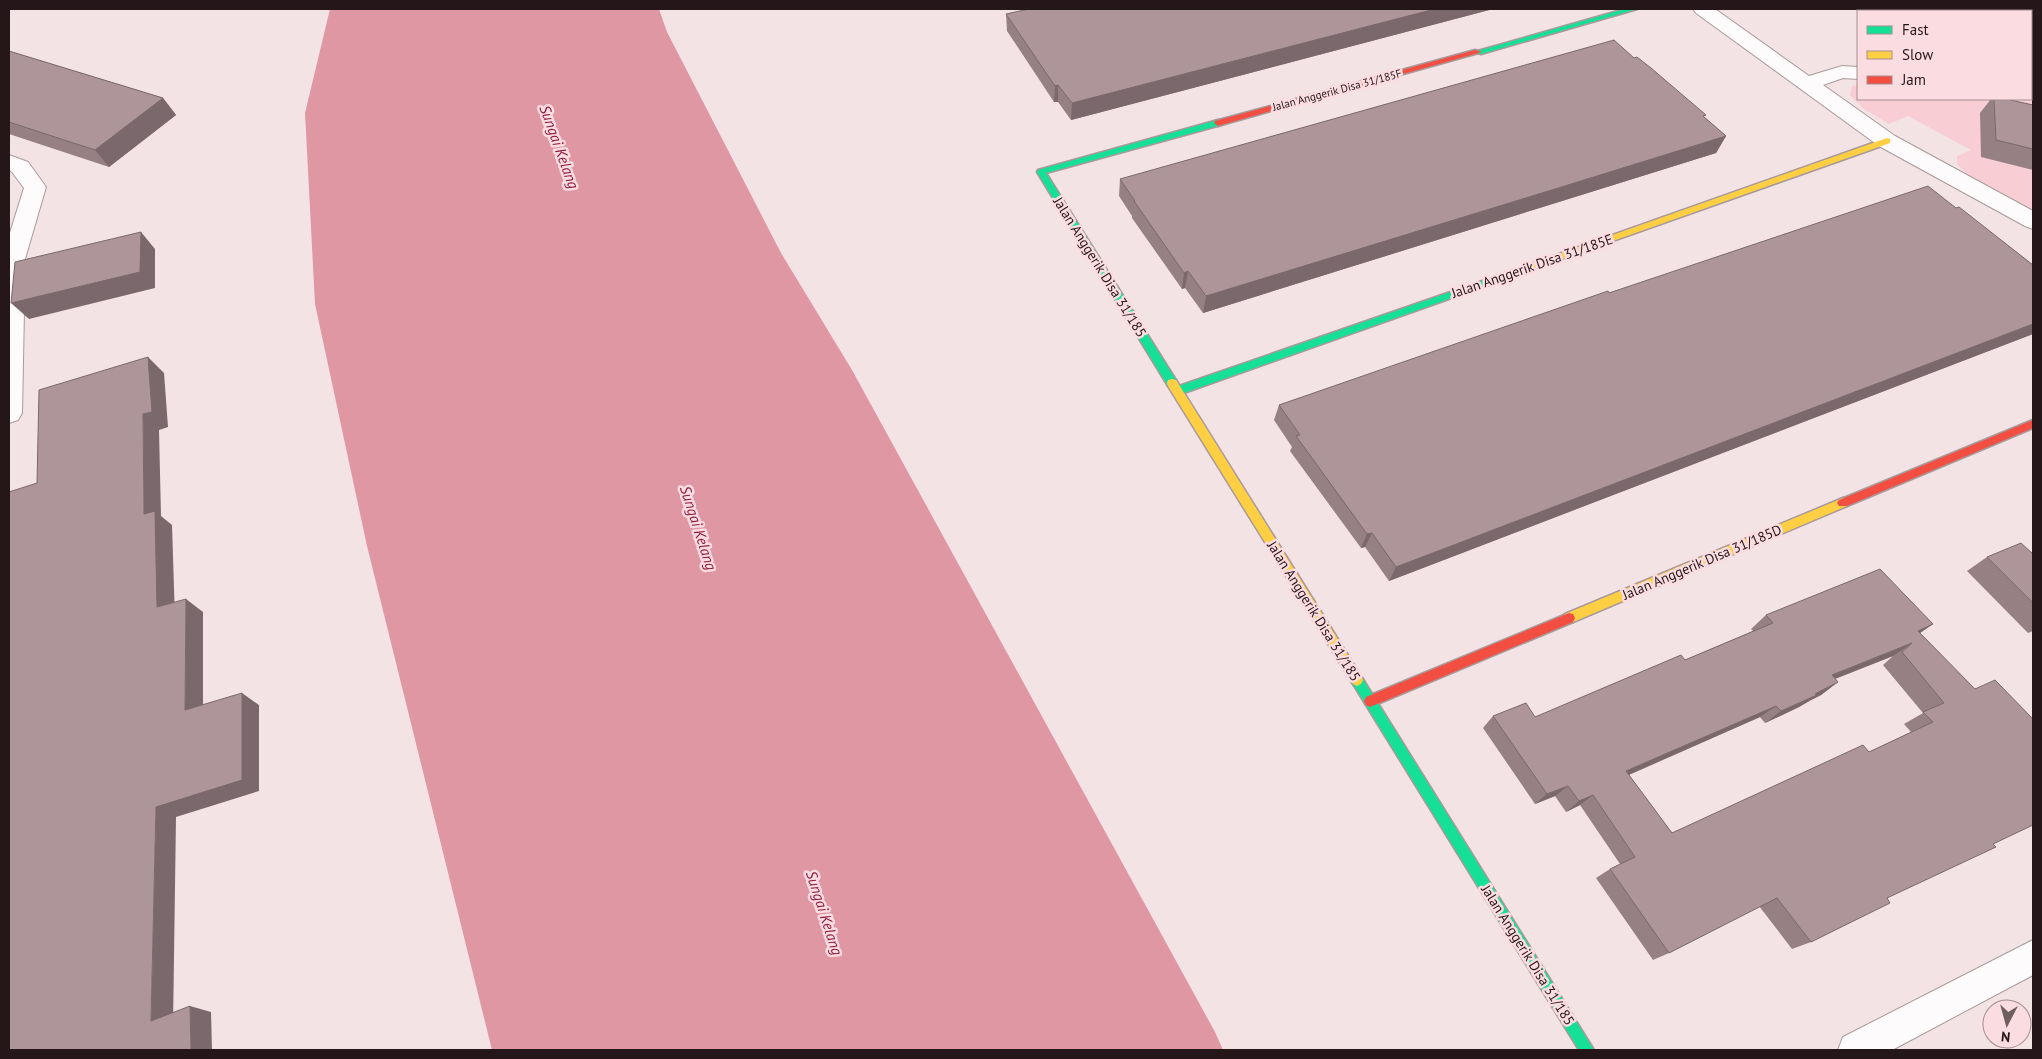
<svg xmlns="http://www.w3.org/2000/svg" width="2042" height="1059" font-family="'PT Sans',sans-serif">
<rect width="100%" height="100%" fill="#f4e3e5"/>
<path fill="#f8ced4" d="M 1858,85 L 1858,99 L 2031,99 L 2031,88 L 2033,88 L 2033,213 L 1969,176 L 1957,164 L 1957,156 L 1971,150 L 1908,116 L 1889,124 L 1864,109 L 1850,95 L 1852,86 Z"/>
<path fill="#e097a4" d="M 330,9 L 659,9 L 667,32 L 781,253 L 852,370 L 1215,1032 L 1223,1050 L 492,1050 L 367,546 L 315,304 L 305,113 Z"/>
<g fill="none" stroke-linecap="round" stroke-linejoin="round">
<g stroke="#a89a9b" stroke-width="2">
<g id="street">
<path d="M 1693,9 L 1715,9 L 1809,76 L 1842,66 L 1858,67 L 1858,79 L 1843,78 L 1823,85 L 1895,136 L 2033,211 L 2033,229 L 2025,226 L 1879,146 L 1696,13 Z"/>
<rect x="2031" y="73" width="2" height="12"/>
<path d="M 9,155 L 28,162 L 46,187 L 25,259 L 22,413 L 18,420 L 9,423 L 9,236 L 24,188 L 12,172 L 9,170 Z"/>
<path d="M 2033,940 L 2033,975 L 1892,1050 L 1838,1050 L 1843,1037 Z"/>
</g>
</g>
<g stroke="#a89a9b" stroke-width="3">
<g id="fast">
<path d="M 1625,9 L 1637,9 L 1481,54 L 1474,52 Z"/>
<path d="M 1218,120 L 1222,123 L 1221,125 L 1046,173 L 1176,380 L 1177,383 L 1176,386 L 1168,386 L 1037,172 L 1038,170 Z"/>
<path d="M 1488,279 L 1491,280 L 1493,282 L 1491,284 L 1181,394 L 1177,395 L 1172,391 L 1173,388 Z"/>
<path d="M 1357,674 L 1361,676 L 1594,1050 L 1579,1050 L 1353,684 L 1351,680 L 1353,676 Z"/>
</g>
</g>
<g stroke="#a89a9b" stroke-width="3">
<g id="slow">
<path d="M 1887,138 L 1890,139 L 1890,143 L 1491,284 L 1488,285 L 1483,282 L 1485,280 Z"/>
<path d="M 1172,379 L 1176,380 L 1361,676 L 1363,680 L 1361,684 L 1357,686 L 1353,684 L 1168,386 L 1167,383 L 1168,380 Z"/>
<path d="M 1843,498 L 1847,500 L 1849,503 L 1847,506 L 1573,622 L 1569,623 L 1565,622 L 1563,618 L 1565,614 Z"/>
</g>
</g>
<g stroke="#a89a9b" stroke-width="3">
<g id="jam">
<path d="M 1475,50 L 1482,52 L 1221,125 L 1218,126 L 1214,123 L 1215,121 Z"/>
<path d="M 2033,420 L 2033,428 L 1847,506 L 1839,506 L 1837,503 L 1839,500 Z"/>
<path d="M 1569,613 L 1573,614 L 1575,618 L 1573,622 L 1370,707 L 1366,705 L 1364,701 L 1366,697 Z"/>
</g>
</g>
<use href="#street" fill="#fdfbfb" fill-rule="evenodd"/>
<use href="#fast" fill="#16e098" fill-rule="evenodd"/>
<use href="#slow" fill="#ffcf43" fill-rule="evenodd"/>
<use href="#jam" fill="#f24e42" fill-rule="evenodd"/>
</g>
<g fill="#968084" fill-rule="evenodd">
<path d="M 1493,9 L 1071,120 L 1058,102 L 1054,102 L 1007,31 L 1006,14 Z"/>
<path d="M 1987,9 L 2033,9 L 2033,45 L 2031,45 L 2031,11 L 1989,11 Z"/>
<path d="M 9,51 L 163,98 L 176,115 L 109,167 L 9,134 Z"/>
<path d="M 1991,99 L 2006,99 L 2033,105 L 2033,170 L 1981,157 L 1980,113 Z"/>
<path d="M 1704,117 L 1726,136 L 1716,153 L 1546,206 L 1203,313 L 1185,288 L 1182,289 L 1132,218 L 1132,216 L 1119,196 L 1120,179 Z"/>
<path d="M 1956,208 L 2033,265 L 2033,334 L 1389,581 L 1365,547 L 1361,548 L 1290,451 L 1292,447 L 1274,420 L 1279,405 L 1609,293 Z"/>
<path d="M 2033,554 L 2033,631 L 2028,633 L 1967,571 L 1987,557 Z"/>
<path d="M 1766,615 L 1933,624 L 1920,633 L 1993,844 L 1887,898 L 1811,942 L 1792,949 L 1759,906 L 1669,953 L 1653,960 L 1596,878 L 1610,869 L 1620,864 L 1580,805 L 1566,812 L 1555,796 L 1535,804 L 1483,728 L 1493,716 L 1535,717 L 1685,660 L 1753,631 L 1751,629 ZM 1893,656 L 1883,665 L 1923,713 L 1904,724 L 1911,732 L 1869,752 L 1672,833 L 1629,775 L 1760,717 L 1765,723 L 1799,707 L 1811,700 L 1821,695 L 1838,682 L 1835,679 Z"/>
</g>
<g fill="#7a686c">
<path d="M 1435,9 L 1493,9 L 1071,120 L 1072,103 Z"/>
<path d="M 1058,85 L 1058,102 L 1054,102 L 1055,86 Z"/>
<path d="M 163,98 L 176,115 L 109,167 L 95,150 Z"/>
<path d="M 1726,136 L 1716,153 L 1546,206 L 1203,313 L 1206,296 Z"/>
<path d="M 141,232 L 155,249 L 155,288 L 29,319 L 11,303 Z"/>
<path d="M 1188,271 L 1185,288 L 1182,289 L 1184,273 Z"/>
<path d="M 2033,324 L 2033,334 L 1389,581 L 1396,567 Z"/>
<path d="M 148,357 L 164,373 L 168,427 L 159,430 L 161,516 L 172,525 L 175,620 L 157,607 L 144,514 L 143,414 Z"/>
<path d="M 1372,533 L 1365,547 L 1361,548 L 1367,534 Z"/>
<path d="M 186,599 L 203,612 L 203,722 L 185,710 Z"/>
<path d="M 1933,624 L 1914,637 L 1918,631 Z"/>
<path d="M 1912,643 L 1893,656 L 1814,687 L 1832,675 Z"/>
<path d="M 1838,682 L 1821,695 L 1811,700 L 1799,707 L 1765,723 L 1781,711 Z"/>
<path d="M 242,693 L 259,705 L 259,791 L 176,817 L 173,1027 L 151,1021 L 156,807 Z"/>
<path d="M 1776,706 L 1760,717 L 1612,782 L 1626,771 Z"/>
<path d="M 1568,786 L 1555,796 L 1535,804 L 1547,794 Z"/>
<path d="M 1593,795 L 1580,805 L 1566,812 L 1579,801 Z"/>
<path d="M 190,1006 L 211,1012 L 212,1050 L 191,1050 Z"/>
</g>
<g fill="#ae959a" stroke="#7a686c" fill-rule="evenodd">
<path d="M 1029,9 L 1435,9 L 1072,103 L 1058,85 L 1055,86 L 1006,14 Z"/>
<path d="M 2015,9 L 2033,9 L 2033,28 L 2031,26 L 2031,11 L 2017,11 Z"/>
<path d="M 1614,40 L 1634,58 L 1637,57 L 1651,68 L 1706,115 L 1703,116 L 1726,136 L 1555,189 L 1206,296 L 1188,271 L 1184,273 L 1134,201 L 1135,201 L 1120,179 Z"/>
<path d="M 9,51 L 163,98 L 95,150 L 9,122 Z"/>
<path d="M 1994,99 L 2006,99 L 2033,105 L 2033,149 L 1996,140 Z"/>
<path d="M 1928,186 L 1956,208 L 1959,207 L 2033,265 L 2033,324 L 1396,567 L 1372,533 L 1367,534 L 1296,436 L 1300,435 L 1279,405 L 1608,291 L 1609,293 Z"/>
<path d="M 141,232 L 140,272 L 11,303 L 15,262 Z"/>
<path d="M 148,357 L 152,412 L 143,414 L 144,514 L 155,511 L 157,607 L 186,599 L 185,710 L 242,693 L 242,780 L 156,807 L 151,1021 L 190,1006 L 191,1050 L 9,1050 L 9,492 L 37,483 L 39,390 Z"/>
<path d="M 2021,543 L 2033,554 L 2033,603 L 1987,557 Z"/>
<path d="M 1880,569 L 1933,624 L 1918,631 L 1975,689 L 1995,680 L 2033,719 L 2033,825 L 1993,844 L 1996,847 L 1887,898 L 1890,903 L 1811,942 L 1777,898 L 1669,953 L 1610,869 L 1635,857 L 1593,795 L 1579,801 L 1568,786 L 1547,794 L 1493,716 L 1526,703 L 1535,717 L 1681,655 L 1685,660 L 1773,623 L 1766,615 ZM 1912,643 L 1902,652 L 1944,703 L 1923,712 L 1933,722 L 1869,752 L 1863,745 L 1672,833 L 1626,771 L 1776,706 L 1781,711 L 1817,695 L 1815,694 L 1838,682 L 1832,675 Z"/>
</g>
<g text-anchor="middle" stroke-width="5" stroke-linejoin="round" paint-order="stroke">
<g font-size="11" fill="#251719" stroke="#fbdce0">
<text transform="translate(1337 90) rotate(-15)" y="4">Jalan Anggerik Disa 31/185F</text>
</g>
<g font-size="14" fill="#251719" stroke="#fbdce0">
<text transform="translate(1532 266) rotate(-19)" y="5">Jalan Anggerik Disa 31/185E</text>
<text transform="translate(1100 267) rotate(58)" y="5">Jalan Anggerik Disa 31/185</text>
<text transform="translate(1702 562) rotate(-23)" y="5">Jalan Anggerik Disa 31/185D</text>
<text transform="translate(1314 611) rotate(58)" y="5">Jalan Anggerik Disa 31/185</text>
<text transform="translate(1528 955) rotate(58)" y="5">Jalan Anggerik Disa 31/185</text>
</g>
<g font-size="15" font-style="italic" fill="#8f193e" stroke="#fbdce0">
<text transform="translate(559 147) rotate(70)" y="5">Sungai Kelang</text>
<text transform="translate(698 528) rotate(72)" y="5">Sungai Kelang</text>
<text transform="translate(824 913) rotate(72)" y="5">Sungai Kelang</text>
</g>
</g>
<rect width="2042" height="1059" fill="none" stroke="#251719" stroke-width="20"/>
<rect x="1857" y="10" width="175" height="90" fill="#fbdce0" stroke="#a58d90"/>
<rect x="1867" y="26" width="25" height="8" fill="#16e098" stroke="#a58d90"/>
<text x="1902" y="35" font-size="15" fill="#251719">Fast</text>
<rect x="1867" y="51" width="25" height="8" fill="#ffcf43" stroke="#a58d90"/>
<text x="1902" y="60" font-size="15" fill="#251719">Slow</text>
<rect x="1867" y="76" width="25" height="8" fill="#f24e42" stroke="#a58d90"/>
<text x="1902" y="85" font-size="15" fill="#251719">Jam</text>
<g transform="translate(2007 1024) rotate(186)"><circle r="24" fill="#fbdce0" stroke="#a58d90"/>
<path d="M0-4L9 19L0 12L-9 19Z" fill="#6d5e60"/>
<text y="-8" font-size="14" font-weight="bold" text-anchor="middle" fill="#251719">N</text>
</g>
</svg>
